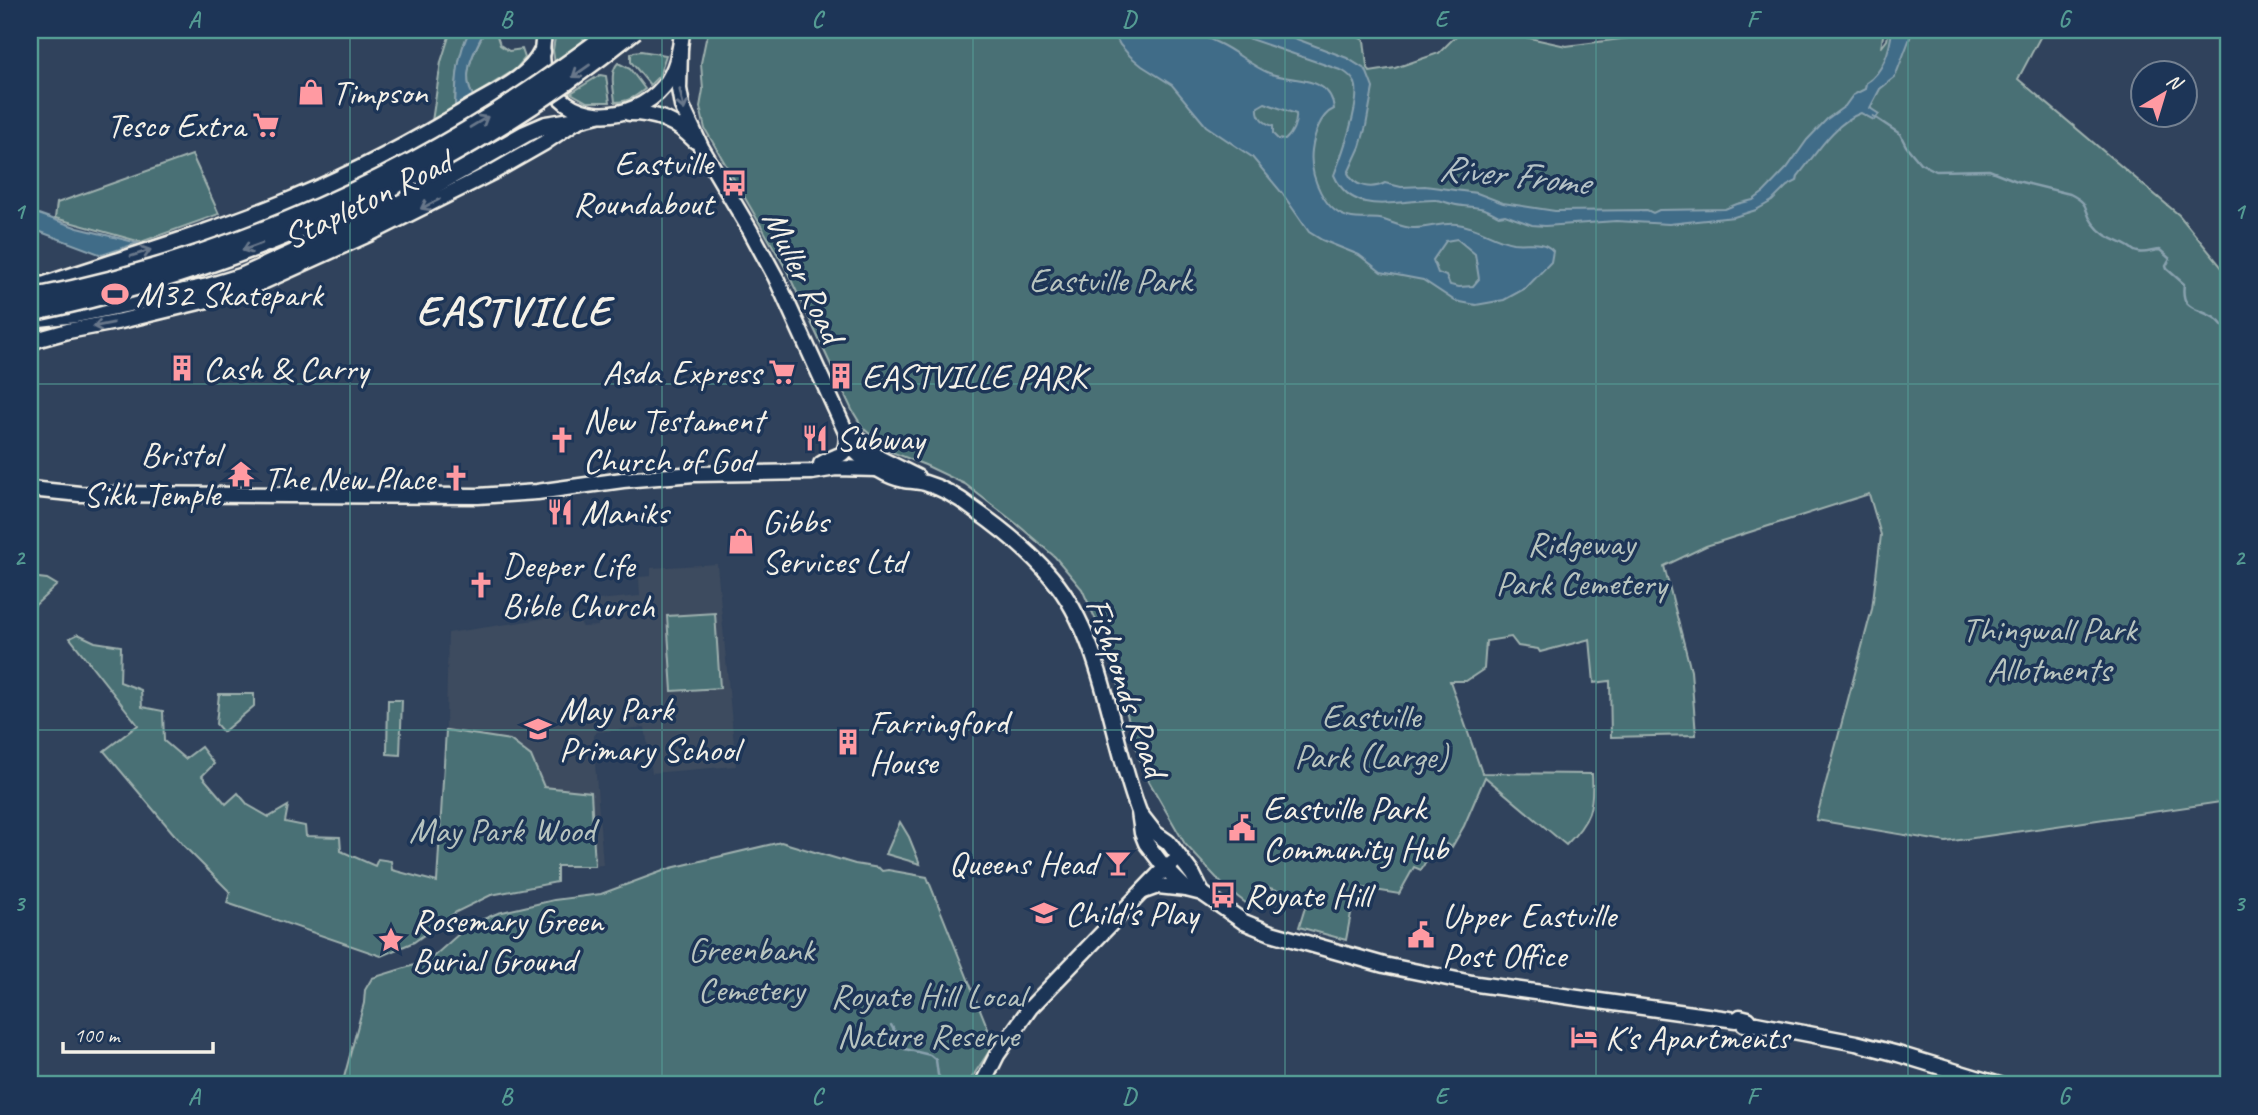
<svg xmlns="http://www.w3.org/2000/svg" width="2258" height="1115" font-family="Caveat,sans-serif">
<rect width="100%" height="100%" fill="#30425c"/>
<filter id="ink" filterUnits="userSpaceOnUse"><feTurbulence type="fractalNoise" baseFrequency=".0143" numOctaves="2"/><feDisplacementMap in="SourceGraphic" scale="14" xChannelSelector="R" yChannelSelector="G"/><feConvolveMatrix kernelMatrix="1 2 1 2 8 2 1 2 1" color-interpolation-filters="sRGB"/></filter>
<g filter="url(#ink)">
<path fill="#3d4b5f" d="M 717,564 L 736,766 L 652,773 L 645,727 L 597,732 L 593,737 L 603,865 L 576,867 L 576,865 L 557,866 L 557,882 L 492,895 L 438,874 L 445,764 L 448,633 L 574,614 L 583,627 L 598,626 L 598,600 L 640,596 L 639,577 L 651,576 L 651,568 Z"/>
<g fill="#487074" stroke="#9eb0ae" stroke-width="2">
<path d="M 451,30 L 470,30 C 458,55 456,80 455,107 L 432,121 L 441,62 Z"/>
<path d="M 485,30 L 499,30 L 497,36 L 500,45 L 509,51 L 522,49 L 525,58 L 516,69 L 473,96 C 460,74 475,50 485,30 Z"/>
<path d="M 710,30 L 1344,30 L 1364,40 L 1367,66 L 1370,72 L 1395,68 L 1439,53 L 1462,30 L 1493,30 L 1566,46 L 1692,30 L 1884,30 L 1881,48 L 1887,40 L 1889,30 L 2044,30 L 2018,79 L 2179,215 L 2228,275 L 2228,801 L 1946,842 L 1816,820 L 1872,609 L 1881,535 L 1869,494 L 1706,546 L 1664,566 L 1691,671 L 1696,735 L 1611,737 L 1610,681 L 1594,683 L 1590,639 L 1540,652 L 1538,649 L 1518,646 L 1511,637 L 1486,641 L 1484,669 L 1466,681 L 1450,681 L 1482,773 L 1592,774 C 1594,808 1590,821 1566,845 L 1485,777 L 1464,826 L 1452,847 L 1444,843 L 1433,862 L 1427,859 L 1421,870 L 1414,867 L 1399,894 L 1356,887 L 1346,940 L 1299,927 L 1308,898 L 1262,886 L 1251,907 L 1225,887 L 1185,844 L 1143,771 L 1108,647 L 1082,589 L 1055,557 L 1018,525 L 965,484 L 925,465 L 889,451 L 863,428 L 852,410 L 786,269 L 705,129 L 700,107 L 703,90 L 701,63 L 706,39 Z"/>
<path d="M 556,31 L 580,34 L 584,39 L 582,43 L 555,65 L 553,50 Z"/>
<path d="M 641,51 L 666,55 L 659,76 L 650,85 L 631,62 L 631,54 L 634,52 Z"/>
<path d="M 618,63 L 630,69 L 645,89 C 635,97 628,102 615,102 C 614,89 609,72 618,63 Z"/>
<path d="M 600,75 L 606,76 L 610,102 L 587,102 L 571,93 Z"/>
<path d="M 192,155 L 219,214 L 141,242 L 55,218 L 57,203 Z"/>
<path d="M 30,577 L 47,579 L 57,585 L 30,610 Z"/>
<path d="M 715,613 L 720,688 L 672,691 L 667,616 Z"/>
<path d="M 78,634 L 95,642 L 121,646 L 120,682 L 141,690 L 142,707 L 163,711 L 164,741 L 185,759 L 201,747 L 214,764 L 202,776 L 226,804 L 238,793 L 248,805 L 269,817 L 288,806 L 285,822 L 305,826 L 306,836 L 340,837 L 341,851 L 375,866 L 378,859 L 391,861 L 392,870 L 437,882 L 446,730 L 510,740 L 531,756 L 544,787 L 591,792 L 595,866 L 557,866 L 557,882 L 491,895 L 456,912 L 414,942 L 381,956 L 227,903 L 230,892 L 184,846 L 104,751 L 138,725 L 70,638 Z"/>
<path d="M 219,694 L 254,694 L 254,706 L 223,732 L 216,724 Z"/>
<path d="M 388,700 L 402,700 L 400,755 L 387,754 Z"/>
<path d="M 900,822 L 909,837 L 920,864 L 886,854 Z"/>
<path d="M 781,842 L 855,864 L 879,868 L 882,871 L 888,870 L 927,877 L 994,1044 L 969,1082 L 970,1085 L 342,1085 L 364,1003 L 365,990 L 372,978 L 421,963 L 434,956 L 469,925 L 498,913 L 554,900 L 601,894 L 671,868 Z"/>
</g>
<g fill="#416c88" stroke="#89a1ae" stroke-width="2" fill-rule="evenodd">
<path d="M 470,30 L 485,30 C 475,50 460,74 473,96 L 455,107 C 456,80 457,54 470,30 Z"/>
<path d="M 1112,30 C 1148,30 1186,27 1218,43 C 1236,51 1251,66 1269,73 C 1292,83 1331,74 1334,109 C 1320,115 1314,135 1312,150 C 1309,175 1324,214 1352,218 C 1362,220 1373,217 1384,220 C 1394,223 1403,228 1414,228 C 1429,228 1443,222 1457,224 C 1477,226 1494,240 1513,243 C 1528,245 1543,239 1553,251 L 1551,262 L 1526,288 L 1504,300 L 1476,305 L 1455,301 L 1423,280 L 1381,272 L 1359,255 L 1322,240 L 1309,232 L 1282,193 L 1252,157 L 1206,126 L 1172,85 L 1142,66 L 1130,56 L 1120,45 ZM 1265,103 L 1296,114 C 1297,123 1292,134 1285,140 L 1278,139 L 1273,134 L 1273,126 C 1264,123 1257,117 1258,107 ZM 1457,239 L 1475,254 L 1479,279 L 1473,286 L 1459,287 L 1450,285 L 1446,276 L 1438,273 L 1433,260 L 1446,241 Z"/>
<path d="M 1224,30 L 1273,30 L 1347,58 L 1366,70 L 1373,88 L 1366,126 L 1360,147 L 1348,173 C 1354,187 1372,190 1385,183 L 1401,187 L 1425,186 L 1477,193 L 1503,203 L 1555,211 L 1647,210 L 1653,213 L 1659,210 L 1725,209 L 1737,204 L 1753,200 L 1764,192 L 1787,168 L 1807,140 L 1827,119 L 1845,106 L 1853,95 L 1865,89 L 1866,83 C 1883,73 1890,49 1892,30 L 1913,30 L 1895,77 L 1880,89 L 1870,108 L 1879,114 L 1874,120 L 1861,113 C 1834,123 1816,154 1798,176 L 1797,181 L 1787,186 L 1772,201 L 1756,210 L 1734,217 L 1669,224 L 1616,221 L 1545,226 L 1532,225 L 1505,215 L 1499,216 C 1494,214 1489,210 1484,209 C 1474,206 1462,207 1452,204 C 1447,203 1441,200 1436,200 C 1399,199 1353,219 1334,175 C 1341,157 1362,100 1355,83 C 1352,77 1348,74 1343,71 Z"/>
<path d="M 30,211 L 78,228 L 138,243 L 102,255 L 30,228 Z"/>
</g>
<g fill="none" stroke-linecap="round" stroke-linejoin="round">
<g stroke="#89a1ae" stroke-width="2.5">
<path d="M 1873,116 L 1900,134 L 1906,146 L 1920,163 L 1936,171 L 1989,170 L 2017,181 L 2070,194 C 2092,205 2082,209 2093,223 C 2105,239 2114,238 2129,247 C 2134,250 2132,251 2138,252 C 2145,254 2153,250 2160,250 L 2170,259 L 2166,266 L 2167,269 L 2184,284 C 2180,312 2199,307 2216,319 C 2221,322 2223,327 2228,331"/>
<path d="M 891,1025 L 905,1049 L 930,1055 L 936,1060 L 938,1075 L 944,1085"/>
</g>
<g stroke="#f4f1e8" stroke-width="19">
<g id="major">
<path d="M 545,30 C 542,44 540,59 545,73 C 563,127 632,125 664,86 C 676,72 681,48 682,30"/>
<path d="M 680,49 L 679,89 L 682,106 L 701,147 L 750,230 L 776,278 L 854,450 C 868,464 885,476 904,480 C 911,481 918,481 925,483 C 942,488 958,497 972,508 C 999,527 1031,552 1052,578 C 1103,638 1111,739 1139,812 L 1142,833 L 1146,843 L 1165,868 L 1186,889 L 1202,893 L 1244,922 L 1271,933 L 1384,965 L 1477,984 L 1736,1020 L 1740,1017 L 1748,1019 L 1751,1023"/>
<path d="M 629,113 C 656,113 676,121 695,141"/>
<path d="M 30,344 L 39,339 L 68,331 L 121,321 L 220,297 L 258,284 L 371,233 L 495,171 L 544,143 L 578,120 L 598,115"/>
<path d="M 847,435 L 860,441 L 879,458 L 917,477"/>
<path d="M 821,464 C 838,452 846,462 847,435"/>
<path d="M 30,489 L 80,494 L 478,496 L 537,492 L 623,480 L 694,474 L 812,472 L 836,468 L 877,469"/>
<path d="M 1141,815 L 1155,833 L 1168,842 L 1193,875 L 1202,893"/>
<path d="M 1144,891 L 1158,886 L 1186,889"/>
<path d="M 1744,1024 L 1756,1024 L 1856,1043 L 1898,1054 L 2000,1085"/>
<path d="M 982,1085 L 997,1055 L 1030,1008 L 1158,875 L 1179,858"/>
</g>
</g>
<g stroke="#f4f1e8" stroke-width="21">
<g id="highway">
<path d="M 30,290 C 117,261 207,235 292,200 C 354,174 414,143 472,107 C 496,93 530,78 542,52"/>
<path d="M 30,319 L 76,314 L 208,287 L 241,277 L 359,223 L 433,186 L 525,134 L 546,125 L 578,120"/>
</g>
</g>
<use href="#major" stroke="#1d3557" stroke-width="14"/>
<use href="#highway" stroke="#1d3557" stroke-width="16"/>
<g stroke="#f4f1e8" stroke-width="21" stroke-linecap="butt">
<g id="highway-bridge">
<path d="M 30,298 C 206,264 378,192 527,92 C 556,72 586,52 613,30"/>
<path d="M 30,313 C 251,267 460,172 635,30"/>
</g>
</g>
<use href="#highway-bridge" stroke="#1d3557" stroke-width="16"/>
</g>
<defs><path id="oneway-shaft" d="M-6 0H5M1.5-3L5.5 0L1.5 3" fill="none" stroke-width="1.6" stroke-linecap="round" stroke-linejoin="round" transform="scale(1.75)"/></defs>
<g stroke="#68778a">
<use href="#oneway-shaft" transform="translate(581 71) rotate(145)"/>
<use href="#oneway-shaft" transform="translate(682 100) rotate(78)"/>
<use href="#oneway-shaft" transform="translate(479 122) rotate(-31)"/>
<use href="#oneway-shaft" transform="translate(430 204) rotate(153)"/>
<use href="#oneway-shaft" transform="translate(252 247) rotate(160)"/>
<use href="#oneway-shaft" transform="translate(141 253) rotate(-18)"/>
<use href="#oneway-shaft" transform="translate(103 325) rotate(169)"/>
</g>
</g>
<path fill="none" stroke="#549b93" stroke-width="2" stroke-opacity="0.55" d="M 350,30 L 350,1085M 662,30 L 662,1085M 973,30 L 973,1085M 1285,30 L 1285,1085M 1596,30 L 1596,1085M 1908,30 L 1908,1085M 30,384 L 2228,384M 30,730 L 2228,730"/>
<defs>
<g id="shop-bare" transform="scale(2.1)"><path d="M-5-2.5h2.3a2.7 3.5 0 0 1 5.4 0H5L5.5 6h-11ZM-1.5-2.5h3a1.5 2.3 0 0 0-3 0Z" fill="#ff9aa2" stroke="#1d3557" stroke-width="2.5" paint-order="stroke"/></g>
<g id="supermarket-bare" transform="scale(2.1)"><path d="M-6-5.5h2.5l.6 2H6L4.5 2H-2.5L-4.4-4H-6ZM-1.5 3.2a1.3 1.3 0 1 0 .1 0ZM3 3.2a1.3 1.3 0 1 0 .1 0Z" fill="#ff9aa2" stroke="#1d3557" stroke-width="2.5" paint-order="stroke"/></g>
<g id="bus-bare" transform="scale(2.1)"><path d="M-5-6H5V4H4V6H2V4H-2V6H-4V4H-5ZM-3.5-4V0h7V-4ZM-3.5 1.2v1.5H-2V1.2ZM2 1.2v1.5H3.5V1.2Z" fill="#ff9aa2" stroke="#1d3557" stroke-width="2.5" paint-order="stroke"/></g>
<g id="stadium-bare" transform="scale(2.1)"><path d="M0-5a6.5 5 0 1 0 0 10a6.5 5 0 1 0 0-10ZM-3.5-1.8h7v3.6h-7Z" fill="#ff9aa2" stroke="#1d3557" stroke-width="2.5" paint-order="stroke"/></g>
<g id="building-bare" transform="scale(2.1)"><path d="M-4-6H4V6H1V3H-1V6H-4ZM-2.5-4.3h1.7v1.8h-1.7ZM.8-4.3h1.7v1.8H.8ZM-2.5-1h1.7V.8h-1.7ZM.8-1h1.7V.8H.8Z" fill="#ff9aa2" stroke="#1d3557" stroke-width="2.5" paint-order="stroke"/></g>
<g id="restaurant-bare" transform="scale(2.1)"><path d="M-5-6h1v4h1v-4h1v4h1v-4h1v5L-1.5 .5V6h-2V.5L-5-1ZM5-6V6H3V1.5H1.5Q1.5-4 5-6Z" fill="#ff9aa2" stroke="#1d3557" stroke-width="2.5" paint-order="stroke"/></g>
<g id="church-bare" transform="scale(2.1)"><path d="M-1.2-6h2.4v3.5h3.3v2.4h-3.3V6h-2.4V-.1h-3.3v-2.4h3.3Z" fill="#ff9aa2" stroke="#1d3557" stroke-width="2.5" paint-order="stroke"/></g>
<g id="temple-bare" transform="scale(2.1)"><path d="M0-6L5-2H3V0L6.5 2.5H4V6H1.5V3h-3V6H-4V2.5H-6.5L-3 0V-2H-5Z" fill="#ff9aa2" stroke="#1d3557" stroke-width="2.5" paint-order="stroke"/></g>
<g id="school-bare" transform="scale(2.1)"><path d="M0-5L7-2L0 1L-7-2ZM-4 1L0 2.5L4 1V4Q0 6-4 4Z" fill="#ff9aa2" stroke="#1d3557" stroke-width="2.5" paint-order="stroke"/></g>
<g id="civic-bare" transform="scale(2.1)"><path d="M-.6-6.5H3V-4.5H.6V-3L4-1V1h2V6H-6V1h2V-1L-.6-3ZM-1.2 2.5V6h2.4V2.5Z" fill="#ff9aa2" stroke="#1d3557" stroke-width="2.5" paint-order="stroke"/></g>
<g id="bar-bare" transform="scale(2.1)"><path d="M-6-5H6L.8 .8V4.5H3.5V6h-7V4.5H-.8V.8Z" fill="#ff9aa2" stroke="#1d3557" stroke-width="2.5" paint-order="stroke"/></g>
<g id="sight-bare" transform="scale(2.1)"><path d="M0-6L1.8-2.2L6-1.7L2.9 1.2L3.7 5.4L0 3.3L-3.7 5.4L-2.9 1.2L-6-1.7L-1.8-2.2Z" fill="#ff9aa2" stroke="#1d3557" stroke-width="2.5" paint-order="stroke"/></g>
<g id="hotel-bare" transform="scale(2.1)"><path d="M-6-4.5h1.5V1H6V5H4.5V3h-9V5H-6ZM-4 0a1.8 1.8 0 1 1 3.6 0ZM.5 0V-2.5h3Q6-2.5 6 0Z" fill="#ff9aa2" stroke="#1d3557" stroke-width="2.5" paint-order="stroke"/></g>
</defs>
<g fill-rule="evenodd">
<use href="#shop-bare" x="311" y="92"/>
<use href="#supermarket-bare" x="266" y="125"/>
<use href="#bus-bare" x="734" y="183"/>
<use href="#stadium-bare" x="115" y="294"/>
<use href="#building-bare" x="182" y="368"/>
<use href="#supermarket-bare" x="782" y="372"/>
<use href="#building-bare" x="841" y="376"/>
<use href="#restaurant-bare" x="815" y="438"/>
<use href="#church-bare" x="562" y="440"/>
<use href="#temple-bare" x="241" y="474"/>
<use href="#church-bare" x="456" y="478"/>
<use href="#restaurant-bare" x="560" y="512"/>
<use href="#shop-bare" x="741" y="541"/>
<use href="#church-bare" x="481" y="585"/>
<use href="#school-bare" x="538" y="729"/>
<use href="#building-bare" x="848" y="742"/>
<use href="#civic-bare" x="1242" y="828"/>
<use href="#bar-bare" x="1118" y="863"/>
<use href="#bus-bare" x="1223" y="895"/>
<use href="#school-bare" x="1044" y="913"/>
<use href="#civic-bare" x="1421" y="935"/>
<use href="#sight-bare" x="391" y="940"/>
<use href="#hotel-bare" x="1584" y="1037"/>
</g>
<g text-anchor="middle" stroke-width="7" stroke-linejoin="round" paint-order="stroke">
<g font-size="35" fill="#f4f1e8" stroke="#1d3557" text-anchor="start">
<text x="332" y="104">Timpson</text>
<text x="245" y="137" text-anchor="end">Tesco Extra</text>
<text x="713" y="175" text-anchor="end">Eastville<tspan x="713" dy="40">Roundabout</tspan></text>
<text x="136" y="306">M32 Skatepark</text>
<text x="203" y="380">Cash &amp; Carry</text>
<text x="761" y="384" text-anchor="end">Asda Express</text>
<text x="862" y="388">EASTVILLE PARK</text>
<text x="583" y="432">New Testament<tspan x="583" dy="40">Church of God</tspan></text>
<text x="836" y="450">Subway</text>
<text x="220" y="466" text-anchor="end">Bristol<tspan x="220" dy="40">Sikh Temple</tspan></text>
<text x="435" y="490" text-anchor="end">The New Place</text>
<text x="581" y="524">Maniks</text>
<text x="762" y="533">Gibbs<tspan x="762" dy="40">Services Ltd</tspan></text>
<text x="502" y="577">Deeper Life<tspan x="502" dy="40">Bible Church</tspan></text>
<text x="559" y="721">May Park<tspan x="559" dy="40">Primary School</tspan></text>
<text x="869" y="734">Farringford<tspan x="869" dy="40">House</tspan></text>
<text x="1263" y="820">Eastville Park<tspan x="1263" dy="40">Community Hub</tspan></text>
<text x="1097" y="875" text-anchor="end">Queens Head</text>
<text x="1244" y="907">Royate Hill</text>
<text x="1065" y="925">Child's Play</text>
<text x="1442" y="927">Upper Eastville<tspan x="1442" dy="40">Post Office</tspan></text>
<text x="412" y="932">Rosemary Green<tspan x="412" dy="40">Burial Ground</tspan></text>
<text x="1605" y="1049">K's Apartments</text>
</g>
<g font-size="35" fill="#f4f1e8" stroke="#1d3557">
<text transform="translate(367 199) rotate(-26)" y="12">Stapleton Road</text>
<text transform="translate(804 276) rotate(64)" y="12">Muller Road</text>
<text transform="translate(1127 687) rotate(71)" y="12">Fishponds Road</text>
</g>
<g font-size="35" fill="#b8c4bf" stroke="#1d3557">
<text x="1110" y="292">Eastville Park</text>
<text x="1581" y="555">Ridgeway<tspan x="1581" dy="40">Park Cemetery</tspan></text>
<text x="2049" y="641">Thingwall Park<tspan x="2049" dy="40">Allotments</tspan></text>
<text x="1371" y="728">Eastville<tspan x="1371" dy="40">Park (Large)</tspan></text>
<text x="502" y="842">May Park Wood</text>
<text x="751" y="961">Greenbank<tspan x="751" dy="40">Cemetery</tspan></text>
<text x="928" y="1007">Royate Hill Local<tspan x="928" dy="40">Nature Reserve</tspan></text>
</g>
<g font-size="37" font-style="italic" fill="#b5c2c6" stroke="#1d3557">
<text transform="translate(1514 174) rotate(6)" y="13">River Frome</text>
</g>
<g font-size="42" font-weight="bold" letter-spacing="2" fill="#f4f1e8" stroke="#1d3557">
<text x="514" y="325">EASTVILLE</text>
</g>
</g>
<rect width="2258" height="1115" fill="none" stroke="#1d3557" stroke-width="77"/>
<g transform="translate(2164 94) rotate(38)"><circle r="33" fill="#1d3557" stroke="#738091" stroke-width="2"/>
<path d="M0-5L12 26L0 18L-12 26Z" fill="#ff9aa2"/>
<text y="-10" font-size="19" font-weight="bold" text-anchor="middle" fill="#f4f1e8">N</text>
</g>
<path d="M63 1042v10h150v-10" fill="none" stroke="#f4f1e8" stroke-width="3.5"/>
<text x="74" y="1042" font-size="21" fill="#f4f1e8" stroke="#1d3557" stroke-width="5" paint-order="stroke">100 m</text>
<rect x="38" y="38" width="2182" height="1038" fill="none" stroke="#549b93" stroke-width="2.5"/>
<g font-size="23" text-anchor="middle" font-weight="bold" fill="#549b93">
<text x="194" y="27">A</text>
<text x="506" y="27">B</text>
<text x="817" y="27">C</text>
<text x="1129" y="27">D</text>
<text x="1441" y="27">E</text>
<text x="1752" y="27">F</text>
<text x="2064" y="27">G</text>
<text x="19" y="219">1</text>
<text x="2239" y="219">1</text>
<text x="19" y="565">2</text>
<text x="2239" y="565">2</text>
<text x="19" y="911">3</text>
<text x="2239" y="911">3</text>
<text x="194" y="1104">A</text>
<text x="506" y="1104">B</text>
<text x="817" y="1104">C</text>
<text x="1129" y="1104">D</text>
<text x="1441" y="1104">E</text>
<text x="1752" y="1104">F</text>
<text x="2064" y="1104">G</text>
</g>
</svg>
